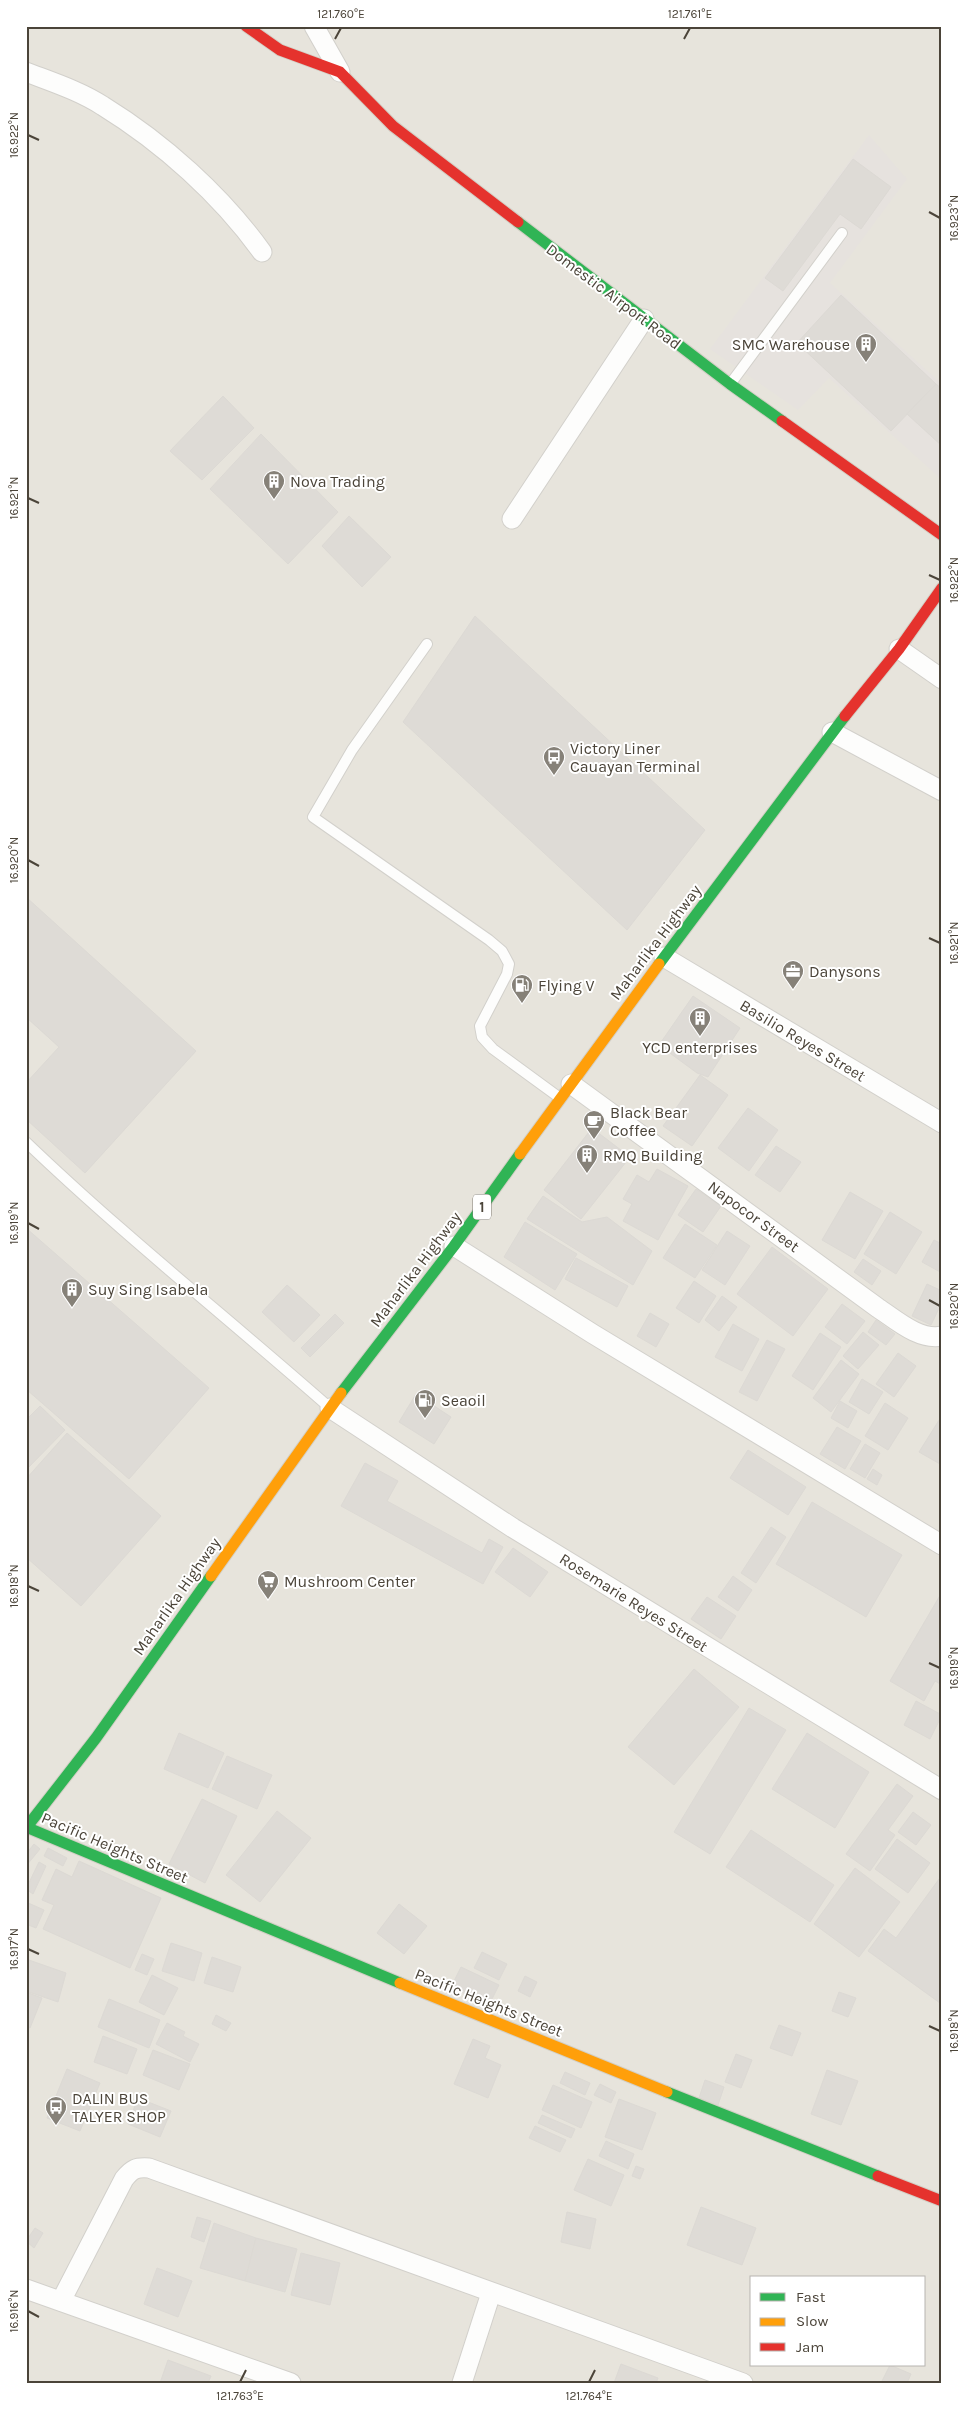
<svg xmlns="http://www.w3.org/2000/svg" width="968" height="2409" font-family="Karla,sans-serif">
<rect width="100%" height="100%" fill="#f4f2ee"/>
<path fill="#e7e4dc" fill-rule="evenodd" d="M 26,26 L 942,26 L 942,2383 L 26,2383 ZM 752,2278 L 924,2278 L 924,2365 L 752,2365 Z"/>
<path fill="#e6e2de" d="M 869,135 L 907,179 L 830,283 L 942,384 L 942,480 L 829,378 L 798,410 L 710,349 Z"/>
<g fill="#dedbd6" stroke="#dcd9d4">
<path d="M 853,159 L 891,187 L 861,229 L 840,214 L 783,291 L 765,278 Z"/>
<path d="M 841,295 L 936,384 L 891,431 L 797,343 Z"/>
<path d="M 936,384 L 942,389 L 942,446 L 907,414 Z"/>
<path d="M 223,396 L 254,428 L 202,480 L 170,451 Z"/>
<path d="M 261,434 L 338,512 L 288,564 L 210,489 Z"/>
<path d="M 349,516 L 391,557 L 362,587 L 322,546 Z"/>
<path d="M 475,616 L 705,830 L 627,930 L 403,722 Z"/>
<path d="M 26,897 L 196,1051 L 85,1173 L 26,1119 L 26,1083 L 59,1047 L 26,1017 Z"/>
<path d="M 693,996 L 740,1028 L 708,1077 L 697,1073 L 659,1045 Z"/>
<path d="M 700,1075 L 728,1095 L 692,1146 L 663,1126 Z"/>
<path d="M 748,1108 L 778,1130 L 749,1171 L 718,1148 Z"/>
<path d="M 592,1128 L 630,1157 L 581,1219 L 544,1190 Z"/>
<path d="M 776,1146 L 801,1162 L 780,1192 L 755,1175 Z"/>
<path d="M 657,1169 L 688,1186 L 658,1240 L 623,1221 L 632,1204 L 623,1199 L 637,1175 L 649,1182 Z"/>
<path d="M 696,1189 L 721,1206 L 703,1232 L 678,1215 Z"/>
<path d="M 850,1192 L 883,1211 L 855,1259 L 822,1240 Z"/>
<path d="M 543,1196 L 582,1222 L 607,1217 L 652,1251 L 633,1285 L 527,1219 Z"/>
<path d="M 890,1212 L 922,1232 L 896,1274 L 864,1254 Z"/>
<path d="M 525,1222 L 577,1254 L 555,1290 L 504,1257 Z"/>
<path d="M 685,1224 L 717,1245 L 695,1278 L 663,1258 Z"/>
<path d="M 26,1228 L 209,1388 L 129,1479 L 26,1389 Z"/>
<path d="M 727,1231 L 750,1246 L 725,1285 L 702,1270 Z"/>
<path d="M 934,1240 L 942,1244 L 942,1273 L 922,1262 Z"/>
<path d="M 772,1247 L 828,1289 L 793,1336 L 737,1294 Z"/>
<path d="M 576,1258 L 628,1286 L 617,1307 L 565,1279 Z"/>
<path d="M 863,1259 L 881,1271 L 872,1285 L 854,1272 Z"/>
<path d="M 694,1281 L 716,1296 L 699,1323 L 676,1308 Z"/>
<path d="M 927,1284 L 942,1291 L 942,1302 L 931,1325 L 912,1316 Z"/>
<path d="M 287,1285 L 320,1315 L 294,1342 L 262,1312 Z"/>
<path d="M 722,1296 L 737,1307 L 719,1331 L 705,1320 Z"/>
<path d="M 842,1304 L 865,1321 L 847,1344 L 825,1327 Z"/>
<path d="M 650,1313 L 669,1324 L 656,1347 L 637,1336 Z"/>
<path d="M 335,1314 L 344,1323 L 310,1357 L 301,1348 Z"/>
<path d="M 876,1320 L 895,1334 L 886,1345 L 868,1332 Z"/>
<path d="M 733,1324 L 759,1339 L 742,1371 L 715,1357 Z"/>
<path d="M 863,1332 L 879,1345 L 858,1369 L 843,1356 Z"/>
<path d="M 820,1333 L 841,1347 L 813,1390 L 792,1376 Z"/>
<path d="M 767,1340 L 785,1349 L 757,1401 L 739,1392 Z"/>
<path d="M 898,1353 L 916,1366 L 894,1397 L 876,1384 Z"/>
<path d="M 841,1360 L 859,1374 L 831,1412 L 813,1398 Z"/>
<path d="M 862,1379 L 883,1392 L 869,1414 L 849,1402 Z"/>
<path d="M 416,1394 L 451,1417 L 434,1444 L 399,1422 Z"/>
<path d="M 840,1401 L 857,1411 L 848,1428 L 831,1418 Z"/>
<path d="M 885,1403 L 908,1418 L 888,1450 L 865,1436 Z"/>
<path d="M 40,1406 L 65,1430 L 26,1470 L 26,1420 Z"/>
<path d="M 941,1417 L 942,1462 L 940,1464 L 919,1452 Z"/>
<path d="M 837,1427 L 861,1441 L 845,1469 L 820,1454 Z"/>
<path d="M 67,1433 L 161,1516 L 81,1606 L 26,1557 L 26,1479 Z"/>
<path d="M 865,1444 L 880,1453 L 865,1478 L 850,1469 Z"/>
<path d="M 748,1450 L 806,1487 L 788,1515 L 730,1478 Z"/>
<path d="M 365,1463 L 398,1481 L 387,1501 L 482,1553 L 489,1539 L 503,1547 L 483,1584 L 341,1506 Z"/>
<path d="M 873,1469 L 882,1475 L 877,1485 L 867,1479 Z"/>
<path d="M 812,1502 L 902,1555 L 866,1617 L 776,1564 Z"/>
<path d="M 771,1527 L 786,1537 L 756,1583 L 741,1573 Z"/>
<path d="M 513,1548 L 548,1572 L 530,1597 L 495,1572 Z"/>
<path d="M 733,1576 L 752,1590 L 738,1611 L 718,1597 Z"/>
<path d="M 942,1592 L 942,1685 L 935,1681 L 924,1701 L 890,1681 Z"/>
<path d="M 707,1597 L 736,1616 L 721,1639 L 691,1619 Z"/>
<path d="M 694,1669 L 739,1707 L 674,1785 L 628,1747 Z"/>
<path d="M 916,1701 L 942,1715 L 930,1739 L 904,1725 Z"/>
<path d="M 749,1708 L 786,1730 L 710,1854 L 674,1832 Z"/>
<path d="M 179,1733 L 224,1753 L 208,1788 L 164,1769 Z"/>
<path d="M 807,1733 L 869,1772 L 835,1828 L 772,1789 Z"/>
<path d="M 227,1756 L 272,1775 L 257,1809 L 212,1789 Z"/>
<path d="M 897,1784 L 913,1796 L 888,1830 L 895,1835 L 870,1871 L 846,1854 Z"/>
<path d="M 202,1799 L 237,1816 L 205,1883 L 169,1864 Z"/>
<path d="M 277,1811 L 311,1838 L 260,1902 L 226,1875 Z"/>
<path d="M 913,1812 L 931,1825 L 916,1845 L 898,1832 Z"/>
<path d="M 751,1830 L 834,1885 L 810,1922 L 726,1867 Z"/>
<path d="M 897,1839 L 930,1863 L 908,1893 L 875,1869 Z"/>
<path d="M 34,1844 L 40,1849 L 26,1866 L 26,1854 Z"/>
<path d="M 48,1848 L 67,1858 L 63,1866 L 44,1856 Z"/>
<path d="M 79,1861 L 161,1898 L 130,1968 L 43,1929 L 54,1905 L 42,1900 L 56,1869 L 72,1877 Z"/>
<path d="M 39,1862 L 46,1866 L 33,1894 L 26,1889 Z"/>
<path d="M 855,1868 L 900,1902 L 859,1957 L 814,1924 Z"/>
<path d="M 942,1875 L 942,2001 L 940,2003 L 868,1951 L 884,1929 L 896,1938 Z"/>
<path d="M 26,1902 L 44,1910 L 36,1928 L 26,1924 Z"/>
<path d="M 399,1904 L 427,1926 L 404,1954 L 377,1933 Z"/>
<path d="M 171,1943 L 202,1953 L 194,1981 L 162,1971 Z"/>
<path d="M 482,1952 L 507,1964 L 499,1980 L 474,1968 Z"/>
<path d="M 142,1954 L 154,1959 L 147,1975 L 135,1970 Z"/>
<path d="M 212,1957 L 241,1967 L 233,1992 L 204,1983 Z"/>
<path d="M 26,1959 L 66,1973 L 58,2002 L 26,1991 Z"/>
<path d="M 461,1967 L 499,1985 L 489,2005 L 451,1987 Z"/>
<path d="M 152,1975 L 178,1988 L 164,2015 L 139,2002 Z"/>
<path d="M 525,1976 L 537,1982 L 530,1997 L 518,1991 Z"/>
<path d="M 26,1992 L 42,1998 L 30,2028 L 26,2026 Z"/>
<path d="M 839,1992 L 856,1998 L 848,2017 L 832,2011 Z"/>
<path d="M 109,1999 L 160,2020 L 149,2048 L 98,2027 Z"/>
<path d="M 216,2015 L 231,2023 L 226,2031 L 212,2024 Z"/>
<path d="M 167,2023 L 185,2032 L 183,2036 L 199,2044 L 190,2062 L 156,2044 Z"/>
<path d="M 779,2025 L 801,2033 L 792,2056 L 770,2048 Z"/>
<path d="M 103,2036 L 137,2049 L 127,2074 L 94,2062 Z"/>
<path d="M 473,2039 L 490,2046 L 485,2058 L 501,2065 L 488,2098 L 454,2084 Z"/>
<path d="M 153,2050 L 190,2064 L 179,2090 L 143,2075 Z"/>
<path d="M 736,2054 L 752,2060 L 741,2088 L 725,2082 Z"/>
<path d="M 67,2069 L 100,2083 L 80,2131 L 47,2118 Z"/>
<path d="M 827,2070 L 858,2081 L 841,2125 L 811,2114 Z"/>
<path d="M 565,2072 L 590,2083 L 585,2095 L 560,2083 Z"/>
<path d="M 705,2080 L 724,2087 L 718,2105 L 699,2098 Z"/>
<path d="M 600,2084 L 616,2092 L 611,2103 L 594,2095 Z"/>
<path d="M 553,2085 L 592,2102 L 581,2128 L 542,2110 Z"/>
<path d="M 138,2098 L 171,2111 L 160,2137 L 128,2124 Z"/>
<path d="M 619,2099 L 656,2113 L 642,2150 L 605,2137 Z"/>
<path d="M 542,2115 L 575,2129 L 571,2138 L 538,2123 Z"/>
<path d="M 535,2126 L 566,2140 L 560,2152 L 529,2138 Z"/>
<path d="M 606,2141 L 634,2154 L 628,2169 L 599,2156 Z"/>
<path d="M 588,2159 L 624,2175 L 611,2206 L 574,2190 Z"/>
<path d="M 636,2166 L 644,2169 L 640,2179 L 632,2176 Z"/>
<path d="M 701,2207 L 756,2228 L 742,2265 L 687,2245 Z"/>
<path d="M 567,2212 L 596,2219 L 590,2249 L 561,2242 Z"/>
<path d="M 197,2217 L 211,2221 L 204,2242 L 191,2237 Z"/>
<path d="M 214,2223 L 256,2238 L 245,2281 L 200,2268 Z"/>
<path d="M 35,2228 L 43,2233 L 34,2248 L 26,2241 Z"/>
<path d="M 256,2238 L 297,2249 L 285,2292 L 245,2281 Z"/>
<path d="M 301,2253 L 340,2263 L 330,2305 L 291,2295 Z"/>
<path d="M 157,2268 L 192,2281 L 178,2317 L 144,2304 Z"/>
<path d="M 168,2360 L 211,2376 L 208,2383 L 160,2383 Z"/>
<path d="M 621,2364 L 658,2378 L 656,2383 L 614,2383 Z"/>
<path d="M 890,2365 L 911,2374 L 907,2383 L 881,2383 Z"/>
</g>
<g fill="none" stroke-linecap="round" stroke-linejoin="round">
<g stroke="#d2d0cb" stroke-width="12">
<g id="lane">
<path d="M 731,383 L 842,233"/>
<path d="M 427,644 L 352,750 L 313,817 L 489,940 L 502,951 L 509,964 L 507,974 L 480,1026 L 482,1037 L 493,1049 L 560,1098"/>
<path d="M 26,1142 C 123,1235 229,1319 330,1408"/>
</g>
</g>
<g stroke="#d2d0cb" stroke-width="21">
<g id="street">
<path d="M 314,26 L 340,72"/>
<path d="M 26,72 C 52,82 80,91 103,106 C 163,143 221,195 262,252"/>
<path d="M 512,519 L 644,319"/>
<path d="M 899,649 L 942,679"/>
<path d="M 832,732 L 942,791"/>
<path d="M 664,957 L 942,1123"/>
<path d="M 571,1084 L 878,1308 C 895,1319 919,1341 942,1336"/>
<path d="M 454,1246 L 593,1334 L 942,1545"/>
<path d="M 330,1408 L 513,1528 L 942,1790"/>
<path d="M 26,2289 L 291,2383"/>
<path d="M 61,2301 L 124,2179 C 132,2169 136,2167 149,2168 L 743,2383"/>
<path d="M 462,2383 L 491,2293"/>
</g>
</g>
<g stroke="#d3cfc5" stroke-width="13">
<g id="fast">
<path d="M 518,222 L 730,384 L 782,421"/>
<path d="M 659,964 L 845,716"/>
<path d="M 341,1393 L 454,1246 L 520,1154"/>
<path d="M 26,1827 L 400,1983"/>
<path d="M 26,1828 L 96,1738 L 211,1576"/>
<path d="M 667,2092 L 878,2176"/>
</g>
</g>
<g stroke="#d3cfc5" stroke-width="13">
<g id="slow">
<path d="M 520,1154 L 659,964"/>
<path d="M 211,1576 L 341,1393"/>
<path d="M 400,1983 L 667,2092"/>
</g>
</g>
<g stroke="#d3cfc5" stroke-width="13">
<g id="jam">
<path d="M 246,26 L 280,50 L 340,72 L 393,126 L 518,222"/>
<path d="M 782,421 L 942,535"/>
<path d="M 845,716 L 899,649 L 942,588"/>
<path d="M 878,2176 L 942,2201"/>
</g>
</g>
<use href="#lane" stroke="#fdfdfc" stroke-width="10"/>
<use href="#street" stroke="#fdfdfc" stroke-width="19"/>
<use href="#fast" stroke="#30b455" stroke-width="11"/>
<use href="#slow" stroke="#ff9f0a" stroke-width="11"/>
<use href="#jam" stroke="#e5322d" stroke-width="11"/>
</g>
<path fill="none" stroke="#4b4439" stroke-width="2" d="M 335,39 L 341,28M 684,39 L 690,28M 28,135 L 39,140M 929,212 L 940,218M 28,498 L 39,503M 929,575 L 940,580M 28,860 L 39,866M 929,938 L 940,943M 28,1223 L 39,1229M 929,1300 L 940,1306M 28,1586 L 39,1591M 929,1663 L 940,1668M 28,1949 L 39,1954M 929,2026 L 940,2031M 28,2311 L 39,2317M 240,2382 L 246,2370M 589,2382 L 595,2370"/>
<defs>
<g id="building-pin" transform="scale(1.125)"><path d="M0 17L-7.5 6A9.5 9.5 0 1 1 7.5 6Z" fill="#868178" stroke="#fff"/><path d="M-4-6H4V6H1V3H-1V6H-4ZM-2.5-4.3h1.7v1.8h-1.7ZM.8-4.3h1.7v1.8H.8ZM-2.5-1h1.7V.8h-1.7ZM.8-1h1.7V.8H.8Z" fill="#fff"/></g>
<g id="bus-pin" transform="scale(1.125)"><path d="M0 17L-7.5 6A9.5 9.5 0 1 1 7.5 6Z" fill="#868178" stroke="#fff"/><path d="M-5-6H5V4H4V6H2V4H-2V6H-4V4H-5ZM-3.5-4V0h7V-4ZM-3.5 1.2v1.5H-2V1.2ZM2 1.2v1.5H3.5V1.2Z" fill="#fff"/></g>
<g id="office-pin" transform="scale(1.125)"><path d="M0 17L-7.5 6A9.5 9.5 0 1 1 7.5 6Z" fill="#868178" stroke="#fff"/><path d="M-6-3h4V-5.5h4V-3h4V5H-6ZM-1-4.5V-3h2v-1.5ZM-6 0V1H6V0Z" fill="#fff"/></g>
<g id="fuel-pin" transform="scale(1.125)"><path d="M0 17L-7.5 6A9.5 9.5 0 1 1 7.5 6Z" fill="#868178" stroke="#fff"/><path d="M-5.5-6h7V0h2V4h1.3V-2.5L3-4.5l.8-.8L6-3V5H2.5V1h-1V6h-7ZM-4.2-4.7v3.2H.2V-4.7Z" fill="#fff"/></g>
<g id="cafe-pin" transform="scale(1.125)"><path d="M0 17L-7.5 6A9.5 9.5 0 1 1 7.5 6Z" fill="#868178" stroke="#fff"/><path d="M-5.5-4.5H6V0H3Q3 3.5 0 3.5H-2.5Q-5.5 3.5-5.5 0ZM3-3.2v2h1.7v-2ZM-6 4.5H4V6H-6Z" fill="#fff"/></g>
<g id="supermarket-pin" transform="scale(1.125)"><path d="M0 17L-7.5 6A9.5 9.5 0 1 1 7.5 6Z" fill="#868178" stroke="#fff"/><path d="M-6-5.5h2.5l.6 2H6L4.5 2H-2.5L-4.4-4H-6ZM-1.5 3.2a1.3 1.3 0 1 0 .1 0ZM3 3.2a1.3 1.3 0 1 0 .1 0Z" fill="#fff"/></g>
</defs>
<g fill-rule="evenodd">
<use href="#building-pin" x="866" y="344"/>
<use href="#building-pin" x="274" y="481"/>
<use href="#bus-pin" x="554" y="757"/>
<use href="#office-pin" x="793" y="971"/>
<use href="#fuel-pin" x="522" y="985"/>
<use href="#building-pin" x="700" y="1018"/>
<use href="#cafe-pin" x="594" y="1121"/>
<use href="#building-pin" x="587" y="1155"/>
<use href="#building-pin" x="72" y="1289"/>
<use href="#fuel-pin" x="425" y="1400"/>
<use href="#supermarket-pin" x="268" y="1581"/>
<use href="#bus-pin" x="56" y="2107"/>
</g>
<g text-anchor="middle" stroke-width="4" stroke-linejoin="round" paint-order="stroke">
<rect fill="#fff" stroke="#817c74" stroke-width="1" x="473" y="1194.5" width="18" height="25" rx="4"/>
<g font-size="15" font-weight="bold" fill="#4b4439">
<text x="482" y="1212">1</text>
</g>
<g font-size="16" fill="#4b4439" stroke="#fff">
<text transform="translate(614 296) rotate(37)" y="6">Domestic Airport Road</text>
<text transform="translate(655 942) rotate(-53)" y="6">Maharlika Highway</text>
<text transform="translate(803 1040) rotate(31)" y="6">Basilio Reyes Street</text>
<text transform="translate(754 1216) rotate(36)" y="6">Napocor Street</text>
<text transform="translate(415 1269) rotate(-53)" y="6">Maharlika Highway</text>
<text transform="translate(176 1596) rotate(-55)" y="6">Maharlika Highway</text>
<text transform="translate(634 1602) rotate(32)" y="6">Rosemarie Reyes Street</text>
<text transform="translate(115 1847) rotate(23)" y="6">Pacific Heights Street</text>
<text transform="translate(489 2002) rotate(22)" y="6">Pacific Heights Street</text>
</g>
<g font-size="16" fill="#4b4439" stroke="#fff" text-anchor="start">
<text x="850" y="350" text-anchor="end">SMC Warehouse</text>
<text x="290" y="487">Nova Trading</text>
<text x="570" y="754">Victory Liner<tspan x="570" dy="18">Cauayan Terminal</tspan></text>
<text x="809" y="977">Danysons</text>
<text x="538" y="991">Flying V</text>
<text x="700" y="1053" text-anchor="middle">YCD enterprises</text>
<text x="610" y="1118">Black Bear<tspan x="610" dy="18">Coffee</tspan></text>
<text x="603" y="1161">RMQ Building</text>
<text x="88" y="1295">Suy Sing Isabela</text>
<text x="441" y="1406">Seaoil</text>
<text x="284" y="1587">Mushroom Center</text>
<text x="72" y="2104">DALIN BUS<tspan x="72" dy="18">TALYER SHOP</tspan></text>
</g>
</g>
<rect width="968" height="2409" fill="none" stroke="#ffffff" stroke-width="55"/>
<rect x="750" y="2276" width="175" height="90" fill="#ffffff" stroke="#b7b4b0"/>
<rect x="760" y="2293" width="25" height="8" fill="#30b455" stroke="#b7b4b0"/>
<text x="796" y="2302" font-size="15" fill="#4b4439">Fast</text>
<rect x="760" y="2318" width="25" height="8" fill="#ff9f0a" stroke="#b7b4b0"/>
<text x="796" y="2326" font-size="15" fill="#4b4439">Slow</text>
<rect x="760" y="2343" width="25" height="8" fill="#e5322d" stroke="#b7b4b0"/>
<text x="796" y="2352" font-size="15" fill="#4b4439">Jam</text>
<rect x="28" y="28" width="912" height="2354" fill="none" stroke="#4b4439" stroke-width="2"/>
<g font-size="12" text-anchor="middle" fill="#4b4439">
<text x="341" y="18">121.760°E</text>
<text x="690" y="18">121.761°E</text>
<text transform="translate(14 135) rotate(-90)" y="4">16.922°N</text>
<text transform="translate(954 218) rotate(-90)" y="4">16.923°N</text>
<text transform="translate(14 498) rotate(-90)" y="4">16.921°N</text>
<text transform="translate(954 580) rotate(-90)" y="4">16.922°N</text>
<text transform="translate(14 860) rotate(-90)" y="4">16.920°N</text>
<text transform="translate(954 943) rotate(-90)" y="4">16.921°N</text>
<text transform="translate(14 1223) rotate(-90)" y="4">16.919°N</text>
<text transform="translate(954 1306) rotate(-90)" y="4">16.920°N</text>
<text transform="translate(14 1586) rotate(-90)" y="4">16.918°N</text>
<text transform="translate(954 1668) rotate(-90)" y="4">16.919°N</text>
<text transform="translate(14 1949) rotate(-90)" y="4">16.917°N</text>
<text transform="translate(954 2031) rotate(-90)" y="4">16.918°N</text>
<text transform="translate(14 2311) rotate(-90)" y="4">16.916°N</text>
<text x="240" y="2400">121.763°E</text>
<text x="589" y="2400">121.764°E</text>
</g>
</svg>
